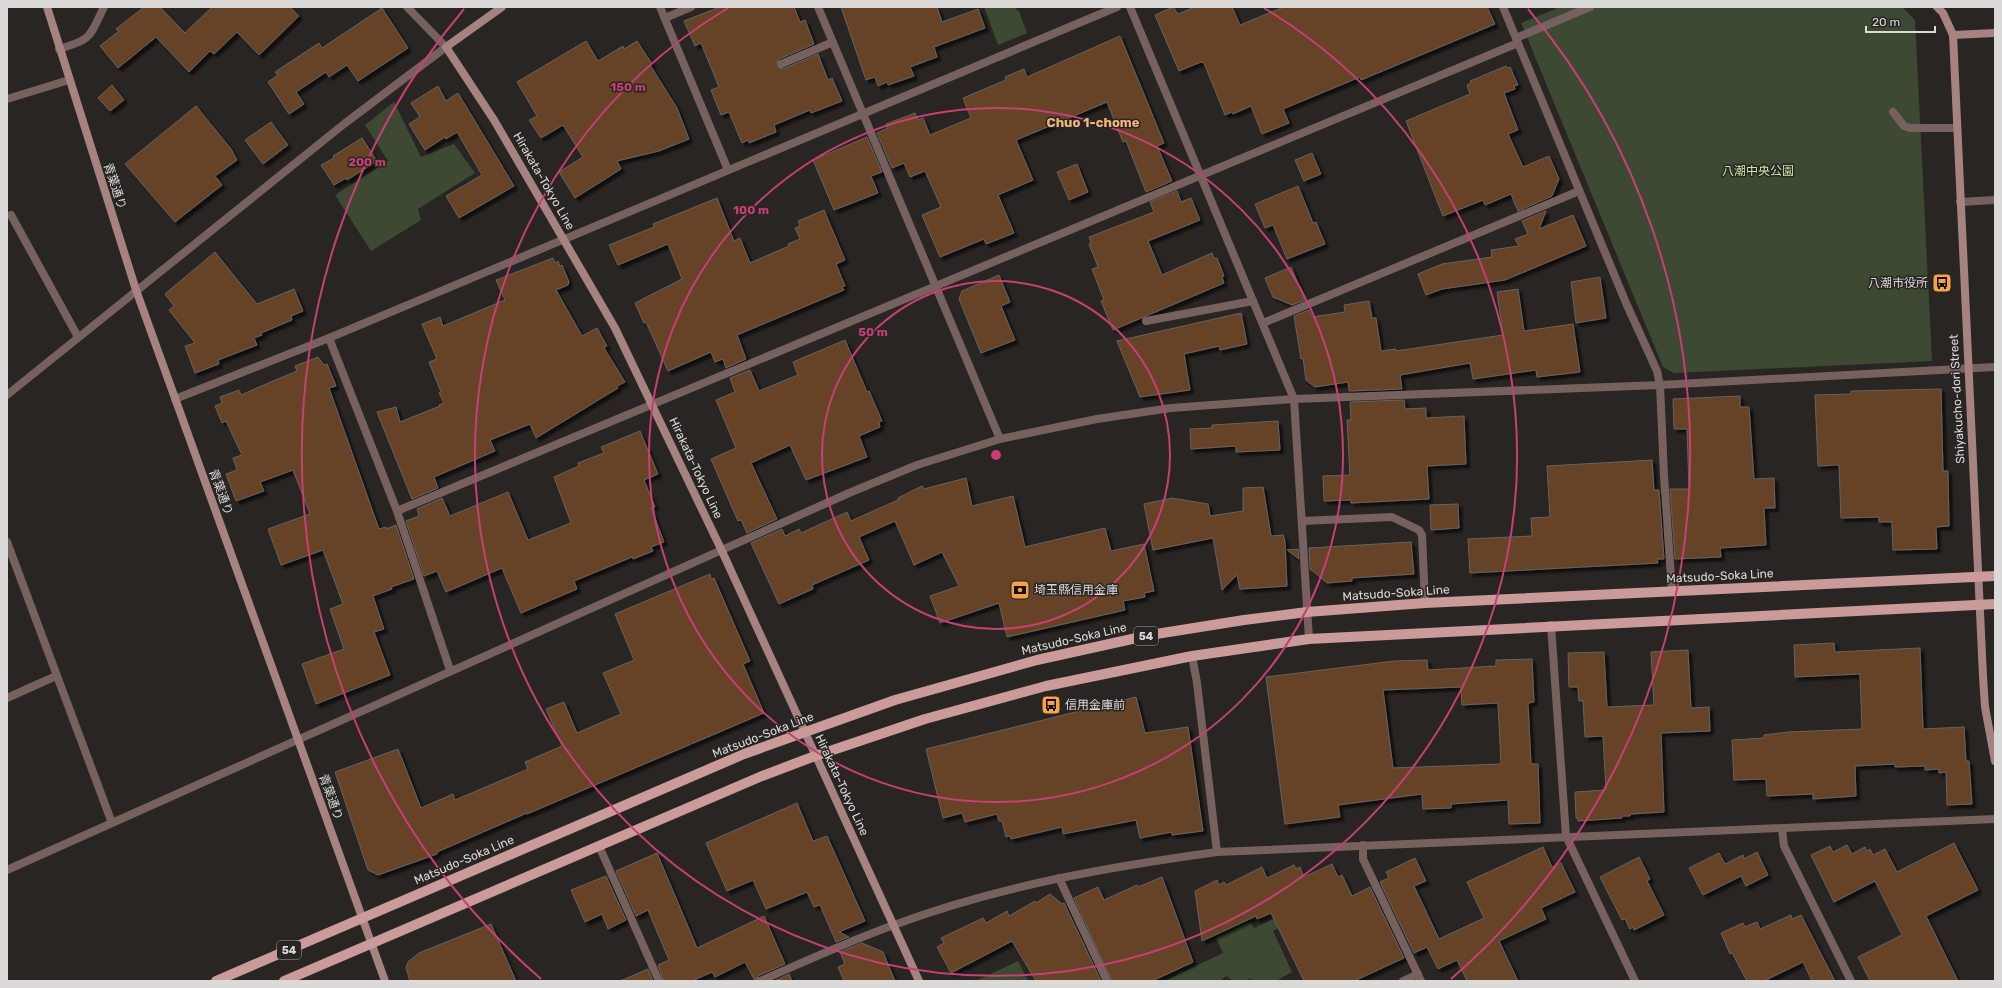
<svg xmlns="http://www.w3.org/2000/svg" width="2002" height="988" font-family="Rubik,'Noto Sans JP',sans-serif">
<defs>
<filter id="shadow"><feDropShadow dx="3.5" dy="3.5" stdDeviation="1" flood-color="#0009"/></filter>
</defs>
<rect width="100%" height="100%" fill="#282523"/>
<g fill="#3d4933">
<path d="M 984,7 L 1013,7 L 1019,11 L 1027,33 L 998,45 Z"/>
<path d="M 1560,7 L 1902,7 L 1915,20 L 1932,361 L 1674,373 L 1663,367 L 1521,23 Z"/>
<path d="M 394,102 L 421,157 L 454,144 L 475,173 L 418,209 L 421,220 L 371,251 L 335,195 L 388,161 L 365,125 Z"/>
<path d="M 1284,914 L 1288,922 L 1273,931 L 1292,972 L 1276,981 L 1252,981 L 1250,978 L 1247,981 L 1234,981 L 1226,976 L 1220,981 L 1164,981 L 1223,953 L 1216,938 L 1250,922 L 1254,928 Z"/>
<path d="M 1018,961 L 1028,981 L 979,981 L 978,980 Z"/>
</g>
<g fill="#664225" stroke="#666360" fill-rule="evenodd" filter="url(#shadow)">
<path d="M 144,7 L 160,7 L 185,33 L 212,7 L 290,7 L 299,16 L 259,55 L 237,32 L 214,54 L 210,51 L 189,72 L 156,37 L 118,68 L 100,46 L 119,31 L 116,29 Z"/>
<path d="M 720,7 L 794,7 L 800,22 L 805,20 L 814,44 L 779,59 L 776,63 L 776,66 L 783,69 L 818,54 L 828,80 L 832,78 L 842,101 L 811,113 L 810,110 L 774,125 L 776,132 L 749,143 L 748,140 L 742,143 L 729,112 L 721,115 L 711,90 L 719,87 L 701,43 L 695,46 L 684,21 Z"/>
<path d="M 841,7 L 937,7 L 942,22 L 978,9 L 985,28 L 934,47 L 937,57 L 910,67 L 914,76 L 888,85 L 887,82 L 878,86 L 875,77 L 866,80 Z"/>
<path d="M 1173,7 L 1178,14 L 1195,7 L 1232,7 L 1240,25 L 1284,7 L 1487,7 L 1495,24 L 1361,80 L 1360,77 L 1283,109 L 1289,123 L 1262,134 L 1251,106 L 1233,114 L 1232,112 L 1225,115 L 1204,63 L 1201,62 L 1179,71 L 1155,15 Z"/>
<path d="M 382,8 L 408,48 L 358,81 L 347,65 L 329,77 L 326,72 L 296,92 L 304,104 L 289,114 L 268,82 L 278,75 L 275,72 L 319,43 L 322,48 Z"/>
<path d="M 1120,36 L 1164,143 L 1157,146 L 1172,181 L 1146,192 L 1126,141 L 1123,142 L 1107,102 L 1016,140 L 1033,180 L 998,195 L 1014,233 L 986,244 L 984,239 L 940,257 L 922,215 L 941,207 L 925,171 L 910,177 L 904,163 L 892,168 L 877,133 L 888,128 L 886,124 L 915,113 L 918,120 L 923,118 L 930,135 L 971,118 L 963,98 L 1006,80 L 1005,77 L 1024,69 L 1027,77 Z"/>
<path d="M 586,41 L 598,61 L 623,46 L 624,49 L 637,41 L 652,64 L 650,65 L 677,108 L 689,139 L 659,151 L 617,161 L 621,169 L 575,198 L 559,172 L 583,157 L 563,125 L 541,138 L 529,120 L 537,116 L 517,82 Z"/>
<path d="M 1506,66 L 1507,68 L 1510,67 L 1518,85 L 1514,86 L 1515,89 L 1504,93 L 1518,130 L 1508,134 L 1523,167 L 1549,156 L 1559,179 L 1552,196 L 1518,211 L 1511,194 L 1485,205 L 1483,200 L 1443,216 L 1406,121 L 1470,94 L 1467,85 L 1471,83 L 1470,81 Z"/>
<path d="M 112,85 L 124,100 L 110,111 L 98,98 Z"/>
<path d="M 438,86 L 446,101 L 458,93 L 514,186 L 459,218 L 446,196 L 482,175 L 457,132 L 446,139 L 445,137 L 425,150 L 409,124 L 420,117 L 411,103 Z"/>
<path d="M 196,106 L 231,149 L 237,160 L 215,176 L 222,185 L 175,222 L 125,164 Z"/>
<path d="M 271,122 L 288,145 L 263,164 L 245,140 Z"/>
<path d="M 867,137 L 882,172 L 871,176 L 878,193 L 834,210 L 813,160 Z"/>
<path d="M 362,138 L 377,161 L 347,180 L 346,178 L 334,185 L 321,165 L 334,158 L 333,156 Z"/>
<path d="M 1312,153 L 1321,174 L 1304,181 L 1295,160 Z"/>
<path d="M 1077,164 L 1088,192 L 1069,200 L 1057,172 Z"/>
<path d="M 1298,186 L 1313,223 L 1316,222 L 1325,244 L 1287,259 L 1273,225 L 1265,228 L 1255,204 Z"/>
<path d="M 1177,191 L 1181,202 L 1191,198 L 1200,220 L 1148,241 L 1162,275 L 1212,253 L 1214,258 L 1217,258 L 1224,276 L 1222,277 L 1224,283 L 1113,330 L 1101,301 L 1104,300 L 1092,269 L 1098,267 L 1089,244 L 1091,242 L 1089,237 L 1154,212 L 1150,202 Z"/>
<path d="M 717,198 L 734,241 L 740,238 L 750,263 L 789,246 L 788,244 L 800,239 L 795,228 L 800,226 L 798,221 L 824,210 L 845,260 L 836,264 L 845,286 L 842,287 L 844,290 L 737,335 L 746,359 L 726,368 L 723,359 L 715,362 L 711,352 L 668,371 L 646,322 L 644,323 L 635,303 L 682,279 L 668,244 L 618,265 L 609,245 L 654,227 L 653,224 Z"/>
<path d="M 1546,211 L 1539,229 L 1573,215 L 1586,246 L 1505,280 L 1442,289 L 1426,295 L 1418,274 L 1442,264 L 1492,257 L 1491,250 L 1519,246 L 1515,239 L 1528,234 L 1522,221 Z"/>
<path d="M 215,252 L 257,304 L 294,289 L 303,311 L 291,316 L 292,320 L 261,333 L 262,335 L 254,338 L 257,345 L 218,360 L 219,364 L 195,373 L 185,346 L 195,343 L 169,310 L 174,306 L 165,294 Z"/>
<path d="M 553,258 L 555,263 L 558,261 L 560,266 L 562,265 L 569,282 L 568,285 L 556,290 L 582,336 L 597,328 L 607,346 L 604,348 L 625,382 L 617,386 L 618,388 L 536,438 L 530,424 L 490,440 L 495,451 L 434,477 L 438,488 L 412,499 L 377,412 L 396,407 L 400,422 L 440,406 L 439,405 L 444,403 L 439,393 L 441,392 L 429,362 L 437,359 L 422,324 L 440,317 L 443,326 L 505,300 L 496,280 Z"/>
<path d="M 1291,267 L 1305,300 L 1292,305 L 1273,297 L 1265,278 Z"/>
<path d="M 999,275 L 1010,302 L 1001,306 L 1015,340 L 981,353 L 959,299 L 962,291 Z"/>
<path d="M 1600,277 L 1606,318 L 1576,323 L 1571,282 Z"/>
<path d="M 1518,289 L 1524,331 L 1573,324 L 1580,372 L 1537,377 L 1536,370 L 1473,379 L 1470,363 L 1400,375 L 1402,389 L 1349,391 L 1348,382 L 1315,387 L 1306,380 L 1303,358 L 1301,359 L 1294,316 L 1309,310 L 1312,317 L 1345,312 L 1344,305 L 1369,301 L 1372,318 L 1376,318 L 1381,351 L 1396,349 L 1396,351 L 1503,335 L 1497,292 Z"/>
<path d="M 1241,313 L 1247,344 L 1220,350 L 1219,346 L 1184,354 L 1190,390 L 1140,397 L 1117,341 Z"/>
<path d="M 845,340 L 867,392 L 869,391 L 882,421 L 879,422 L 880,427 L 859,436 L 867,457 L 806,480 L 790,445 L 751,463 L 777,519 L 747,533 L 741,520 L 738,521 L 711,459 L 736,448 L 716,400 L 735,392 L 730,378 L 750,370 L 759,391 L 798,375 L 793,362 Z"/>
<path d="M 318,357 L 324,365 L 327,364 L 336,386 L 329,388 L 379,529 L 386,527 L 386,529 L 396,525 L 414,579 L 391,587 L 392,589 L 373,596 L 384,629 L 374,632 L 390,675 L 316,704 L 302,664 L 344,649 L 330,609 L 343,604 L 323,550 L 281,565 L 268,529 L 310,514 L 293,470 L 260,482 L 264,491 L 236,501 L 226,474 L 237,470 L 233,458 L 242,455 L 226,421 L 222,423 L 215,406 L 222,403 L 220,397 L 239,390 L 241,395 L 259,387 L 297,371 L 295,366 Z"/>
<path d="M 1941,389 L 1943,471 L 1948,471 L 1949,526 L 1936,527 L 1937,549 L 1893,550 L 1892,522 L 1879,522 L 1879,517 L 1841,518 L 1839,465 L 1818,466 L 1815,395 L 1851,394 L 1851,391 Z"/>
<path d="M 1740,396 L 1740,407 L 1749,407 L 1754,479 L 1774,478 L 1775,508 L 1764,508 L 1766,545 L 1720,548 L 1721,557 L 1675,559 L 1670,489 L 1689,489 L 1687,429 L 1674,429 L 1673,399 Z"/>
<path d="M 1404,400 L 1405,409 L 1426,408 L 1426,418 L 1464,416 L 1466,464 L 1427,466 L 1429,499 L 1351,503 L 1351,500 L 1324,501 L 1323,476 L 1350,475 L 1347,420 L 1351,420 L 1350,402 Z"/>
<path d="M 1278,421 L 1280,450 L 1236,452 L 1236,446 L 1191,449 L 1190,429 L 1212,428 L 1212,425 Z"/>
<path d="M 640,431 L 658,474 L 644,480 L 655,507 L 651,508 L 664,542 L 651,547 L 653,551 L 633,559 L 632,557 L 574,581 L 577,589 L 521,613 L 502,568 L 446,592 L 437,571 L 424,576 L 406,521 L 419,516 L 417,509 L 442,498 L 450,516 L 508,492 L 528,540 L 571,523 L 554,477 L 579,466 L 578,463 L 604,453 L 601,447 Z"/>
<path d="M 1652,460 L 1654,490 L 1659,490 L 1664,559 L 1657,559 L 1658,563 L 1470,573 L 1468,539 L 1532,536 L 1531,518 L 1550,517 L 1547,466 Z"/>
<path d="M 966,478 L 972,506 L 1013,496 L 1025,547 L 1105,528 L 1111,551 L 1144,544 L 1154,591 L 1144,593 L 1145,597 L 1123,601 L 1125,610 L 1007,637 L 999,603 L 940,623 L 930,596 L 959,586 L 942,552 L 914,565 L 895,521 L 859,537 L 869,560 L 812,585 L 813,589 L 779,604 L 751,543 L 782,529 L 785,536 L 799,529 L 801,533 L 847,512 L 851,521 L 898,500 L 898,498 L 922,486 L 924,489 Z"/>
<path d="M 1263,487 L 1271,536 L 1283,535 L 1285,541 L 1287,586 L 1240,589 L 1237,575 L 1222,590 L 1213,538 L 1153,550 L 1144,504 L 1172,498 L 1208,504 L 1210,516 L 1243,511 L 1243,488 Z"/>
<path d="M 1458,504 L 1459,528 L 1431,530 L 1430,505 Z"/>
<path d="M 1411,542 L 1414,574 L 1352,578 L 1352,581 L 1327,583 L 1310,569 L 1309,548 Z"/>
<path d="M 1298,549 L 1299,559 L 1287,550 Z"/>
<path d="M 710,574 L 711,579 L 714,578 L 750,661 L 743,664 L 764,713 L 527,814 L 527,813 L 437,852 L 437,854 L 378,875 L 368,870 L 335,772 L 398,749 L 421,808 L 453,794 L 455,800 L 528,769 L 525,762 L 562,746 L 546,709 L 564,702 L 577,733 L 621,714 L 603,673 L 634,660 L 615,614 Z"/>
<path d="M 1834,643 L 1835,652 L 1920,648 L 1923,729 L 1964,727 L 1966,761 L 1969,761 L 1972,804 L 1947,805 L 1946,772 L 1939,773 L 1939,769 L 1925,770 L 1925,766 L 1895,767 L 1895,764 L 1855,766 L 1856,796 L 1813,799 L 1813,794 L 1767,796 L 1766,779 L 1734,780 L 1732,740 L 1764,738 L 1764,735 L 1788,732 L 1862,729 L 1860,674 L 1795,677 L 1794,645 Z"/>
<path d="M 1688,650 L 1691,708 L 1709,707 L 1710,731 L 1661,733 L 1664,812 L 1631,814 L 1630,816 L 1622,816 L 1622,818 L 1578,821 L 1578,818 L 1576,818 L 1575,792 L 1606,790 L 1603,736 L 1585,737 L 1583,701 L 1579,701 L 1578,687 L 1569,687 L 1568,653 L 1604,652 L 1607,707 L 1654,705 L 1651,652 Z"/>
<path d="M 1532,659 L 1534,702 L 1528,703 L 1531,764 L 1538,764 L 1540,823 L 1509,824 L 1508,800 L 1451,804 L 1451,808 L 1423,809 L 1422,794 L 1338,805 L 1340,817 L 1285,824 L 1266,677 L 1394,661 L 1427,660 L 1428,670 L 1496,666 L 1496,660 ZM 1461,687 L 1462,705 L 1498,703 L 1501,764 L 1393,768 L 1383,690 Z"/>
<path d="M 1136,697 L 1145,733 L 1188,727 L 1203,831 L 1172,835 L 1172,832 L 1140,838 L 1136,820 L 1063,834 L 1062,827 L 1011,839 L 1010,836 L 1006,837 L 1002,821 L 999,821 L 997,814 L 965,822 L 962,813 L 943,818 L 926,749 Z"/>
<path d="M 797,803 L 813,841 L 827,836 L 865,921 L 839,932 L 849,937 L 836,942 L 820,905 L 814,907 L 807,892 L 766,909 L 753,880 L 727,891 L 706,843 Z"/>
<path d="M 1954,843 L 1978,890 L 1926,916 L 1958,981 L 1870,981 L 1858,957 L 1902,935 L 1875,881 L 1834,902 L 1811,855 L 1830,846 L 1833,852 L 1847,845 L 1852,854 L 1865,847 L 1867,851 L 1870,849 L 1873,855 L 1885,849 L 1897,872 Z"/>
<path d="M 1543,847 L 1552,867 L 1561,863 L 1575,892 L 1541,908 L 1546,919 L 1499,941 L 1518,981 L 1467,981 L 1457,960 L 1438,969 L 1427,947 L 1414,953 L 1380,882 L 1389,878 L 1386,872 L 1415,858 L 1426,881 L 1414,886 L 1439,939 L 1484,918 L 1467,882 Z"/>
<path d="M 1757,852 L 1768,875 L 1746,886 L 1741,876 L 1703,895 L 1689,868 L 1719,853 L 1725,864 L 1743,855 L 1744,859 Z"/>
<path d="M 657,853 L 697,948 L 764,916 L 785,964 L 758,976 L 755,981 L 745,962 L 715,977 L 712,972 L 692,981 L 664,981 L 658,965 L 669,960 L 648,910 L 636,916 L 616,871 Z"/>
<path d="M 1639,857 L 1650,879 L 1647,881 L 1664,915 L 1634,930 L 1633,927 L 1630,929 L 1625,919 L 1622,920 L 1600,877 Z"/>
<path d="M 1332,864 L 1338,877 L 1342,875 L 1352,896 L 1370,887 L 1404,958 L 1354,981 L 1304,981 L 1271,913 L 1257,919 L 1256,916 L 1202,941 L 1195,891 L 1217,880 L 1219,885 L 1224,882 L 1226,885 L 1262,867 L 1267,878 L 1294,865 L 1296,869 L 1300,867 L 1304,877 Z"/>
<path d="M 606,876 L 626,920 L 608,929 L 602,914 L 585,922 L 571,890 Z"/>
<path d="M 1162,877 L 1193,962 L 1152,981 L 1112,981 L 1074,898 L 1098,887 L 1104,900 L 1137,885 L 1138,887 Z"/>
<path d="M 1050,894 L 1062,904 L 1064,903 L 1101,981 L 1036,981 L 1012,941 L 951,973 L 937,947 L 944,943 L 941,938 L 983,918 L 986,923 L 1007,911 L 1009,916 L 1035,901 L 1036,903 Z"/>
<path d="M 1791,915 L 1792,919 L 1801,915 L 1835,981 L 1812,981 L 1803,962 L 1764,981 L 1747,981 L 1732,953 L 1730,954 L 1721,933 L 1743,923 L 1745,927 L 1757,922 L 1760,929 Z"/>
<path d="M 491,924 L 516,981 L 410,981 L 406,968 L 408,962 L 419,953 Z"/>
<path d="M 862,943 L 883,952 L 895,981 L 844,981 L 838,967 L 845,964 L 840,952 Z"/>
<path d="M 648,969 L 653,981 L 620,981 Z"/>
<path d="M 789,974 L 792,981 L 774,981 L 779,979 Z"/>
</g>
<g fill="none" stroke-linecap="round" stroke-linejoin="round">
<g stroke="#77615f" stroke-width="8">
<path d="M 1516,38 L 1590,7"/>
<path d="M 59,49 C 93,39 89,37 104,7"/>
<path d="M 1893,112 L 1904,126 L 1910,128 L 1957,128"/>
<path d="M 1146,321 L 1253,301"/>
<path d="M 599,846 L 659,981"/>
<path d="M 1059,878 L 1107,981"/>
</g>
<g stroke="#77615f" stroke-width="8">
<path d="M 660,7 L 728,170"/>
<path d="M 818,7 L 1000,439"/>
<path d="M 1130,7 L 1294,399 L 1309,639"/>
<path d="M 1503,7 L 1626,303 L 1657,371 L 1660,385 L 1664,476 L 1672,592"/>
<path d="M 665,18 L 691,7"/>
<path d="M 781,64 L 833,42"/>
<path d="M 7,99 L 69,80"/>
<path d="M 1960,202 L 1995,200"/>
<path d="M 11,215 L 78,337"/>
<path d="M 1263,323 L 1579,191"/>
<path d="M 329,338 L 397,511 L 450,670"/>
<path d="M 7,395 L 344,124 L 446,47 L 407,7"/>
<path d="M 175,399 L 329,338 L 1117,7"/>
<path d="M 397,511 L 1518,43"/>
<path d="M 1302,521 L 1392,517 L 1419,530 L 1422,535 L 1425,603"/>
<path d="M 7,542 L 112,823"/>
<path d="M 1551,625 L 1566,836 L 1635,981"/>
<path d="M 1192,656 L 1197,683 L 1217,852"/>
<path d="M 7,698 L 56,676"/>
<path d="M 1782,829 L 1784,846 L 1851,981"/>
<path d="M 1363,845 L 1363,859 L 1421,981"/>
<path d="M 7,870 L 849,493 L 917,465 L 1000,439 L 1097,419 L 1171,408 L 1294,399 L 1660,385 L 1995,367"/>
<path d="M 760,981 C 804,962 849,941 894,925 C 998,886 1108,867 1217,852 L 1995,819"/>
<path d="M 1403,981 L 1418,974"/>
</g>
<g stroke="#a68280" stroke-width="8">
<path d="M 47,7 L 136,290 L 385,981"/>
<path d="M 502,7 L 446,47 L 494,120 L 615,328 L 721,549 L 919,981"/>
<path d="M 1937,7 L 1943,13 L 1953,35 L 1983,676 L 1985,707 L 1995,761"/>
<path d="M 1953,35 L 1995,33"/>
</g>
<g stroke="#ca9b99" stroke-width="10">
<path d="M 216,981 L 744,754 L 895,700 L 1037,660 L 1150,635 L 1244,620 L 1307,612 L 1425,603 L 1995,576"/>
<path d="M 284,981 L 762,776 L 815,756 L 925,719 L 1046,686 L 1192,656 L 1309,639 L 1995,604"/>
</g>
</g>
<g fill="none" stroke="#c73f74" stroke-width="2">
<circle cx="996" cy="455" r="174"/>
<circle cx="996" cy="455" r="347"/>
<path d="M1264 8A521 521 0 1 1 728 8"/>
<path d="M541 979A694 694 0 0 1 464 9M1528 9A694 694 0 0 1 1451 979"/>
</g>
<defs>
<g id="bus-square" transform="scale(1)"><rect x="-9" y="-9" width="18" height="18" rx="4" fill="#f6a247" stroke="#282523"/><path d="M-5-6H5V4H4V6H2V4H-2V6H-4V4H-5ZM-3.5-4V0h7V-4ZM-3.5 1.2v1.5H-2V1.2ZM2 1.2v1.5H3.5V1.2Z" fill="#111"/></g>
<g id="bank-square" transform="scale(1)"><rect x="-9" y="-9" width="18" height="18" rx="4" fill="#f6a247" stroke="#282523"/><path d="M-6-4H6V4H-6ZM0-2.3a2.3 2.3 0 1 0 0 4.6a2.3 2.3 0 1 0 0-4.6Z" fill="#111"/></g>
</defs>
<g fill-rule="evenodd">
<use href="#bus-square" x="1942" y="283"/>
<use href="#bank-square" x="1020" y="590"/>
<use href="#bus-square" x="1051" y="705"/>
</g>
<g text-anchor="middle" stroke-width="3" stroke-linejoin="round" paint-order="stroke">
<g fill="#282523" stroke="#a6a4a2" stroke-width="1">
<rect x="1134" y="627" width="24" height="18" rx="3"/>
<rect x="277" y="941" width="24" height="18" rx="3"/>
</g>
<g font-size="11" font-weight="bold" fill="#dcdad9">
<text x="1146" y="640">54</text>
<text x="289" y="954">54</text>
</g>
<g font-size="12" fill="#c5e8a5" stroke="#282523">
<text x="1758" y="175">八潮中央公園</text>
</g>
<g font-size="12" fill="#dcdad9" stroke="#282523">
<text transform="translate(544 181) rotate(60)" y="4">Hirakata-Tokyo Line</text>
<text transform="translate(115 186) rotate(72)" y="4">青葉通り</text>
<text transform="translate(1957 399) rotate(-93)" y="4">Shiyakucho-dori Street</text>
<text transform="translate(696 468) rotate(65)" y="4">Hirakata-Tokyo Line</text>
<text transform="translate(221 492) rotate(70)" y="4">青葉通り</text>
<text transform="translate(1720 576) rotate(-3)" y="4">Matsudo-Soka Line</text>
<text transform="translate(1396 593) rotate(-4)" y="4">Matsudo-Soka Line</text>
<text transform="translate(1074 639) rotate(-13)" y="4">Matsudo-Soka Line</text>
<text transform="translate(763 735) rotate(-21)" y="4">Matsudo-Soka Line</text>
<text transform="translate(842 785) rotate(65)" y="4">Hirakata-Tokyo Line</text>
<text transform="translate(331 797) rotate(70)" y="4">青葉通り</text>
<text transform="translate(464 860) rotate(-23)" y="4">Matsudo-Soka Line</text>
</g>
<g font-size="12" fill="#dcdad9" stroke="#282523" text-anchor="start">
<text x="1928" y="287" text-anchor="end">八潮市役所</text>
<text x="1034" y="594">埼玉縣信用金庫</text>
<text x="1065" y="709">信用金庫前</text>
</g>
<g font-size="13" font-weight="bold" fill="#f1b67e" stroke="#282523">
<text x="1093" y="127">Chuo 1-chome</text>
</g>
</g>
<circle cx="996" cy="455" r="6" fill="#c73f74" stroke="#282523" stroke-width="2"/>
<g font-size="12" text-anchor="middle" font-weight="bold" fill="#c73f74" stroke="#282523" stroke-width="3" stroke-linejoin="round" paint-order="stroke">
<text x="628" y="91">150 m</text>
<text x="367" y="166">200 m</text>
<text x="751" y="214">100 m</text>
<text x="873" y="336">50 m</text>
</g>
<rect width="2002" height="988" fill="none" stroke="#dcdad9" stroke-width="16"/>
<path d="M1866 26v6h69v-6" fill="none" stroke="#dcdad9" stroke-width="2"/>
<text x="1872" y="26" font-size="12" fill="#dcdad9" stroke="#282523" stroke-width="3" paint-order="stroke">20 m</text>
</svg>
